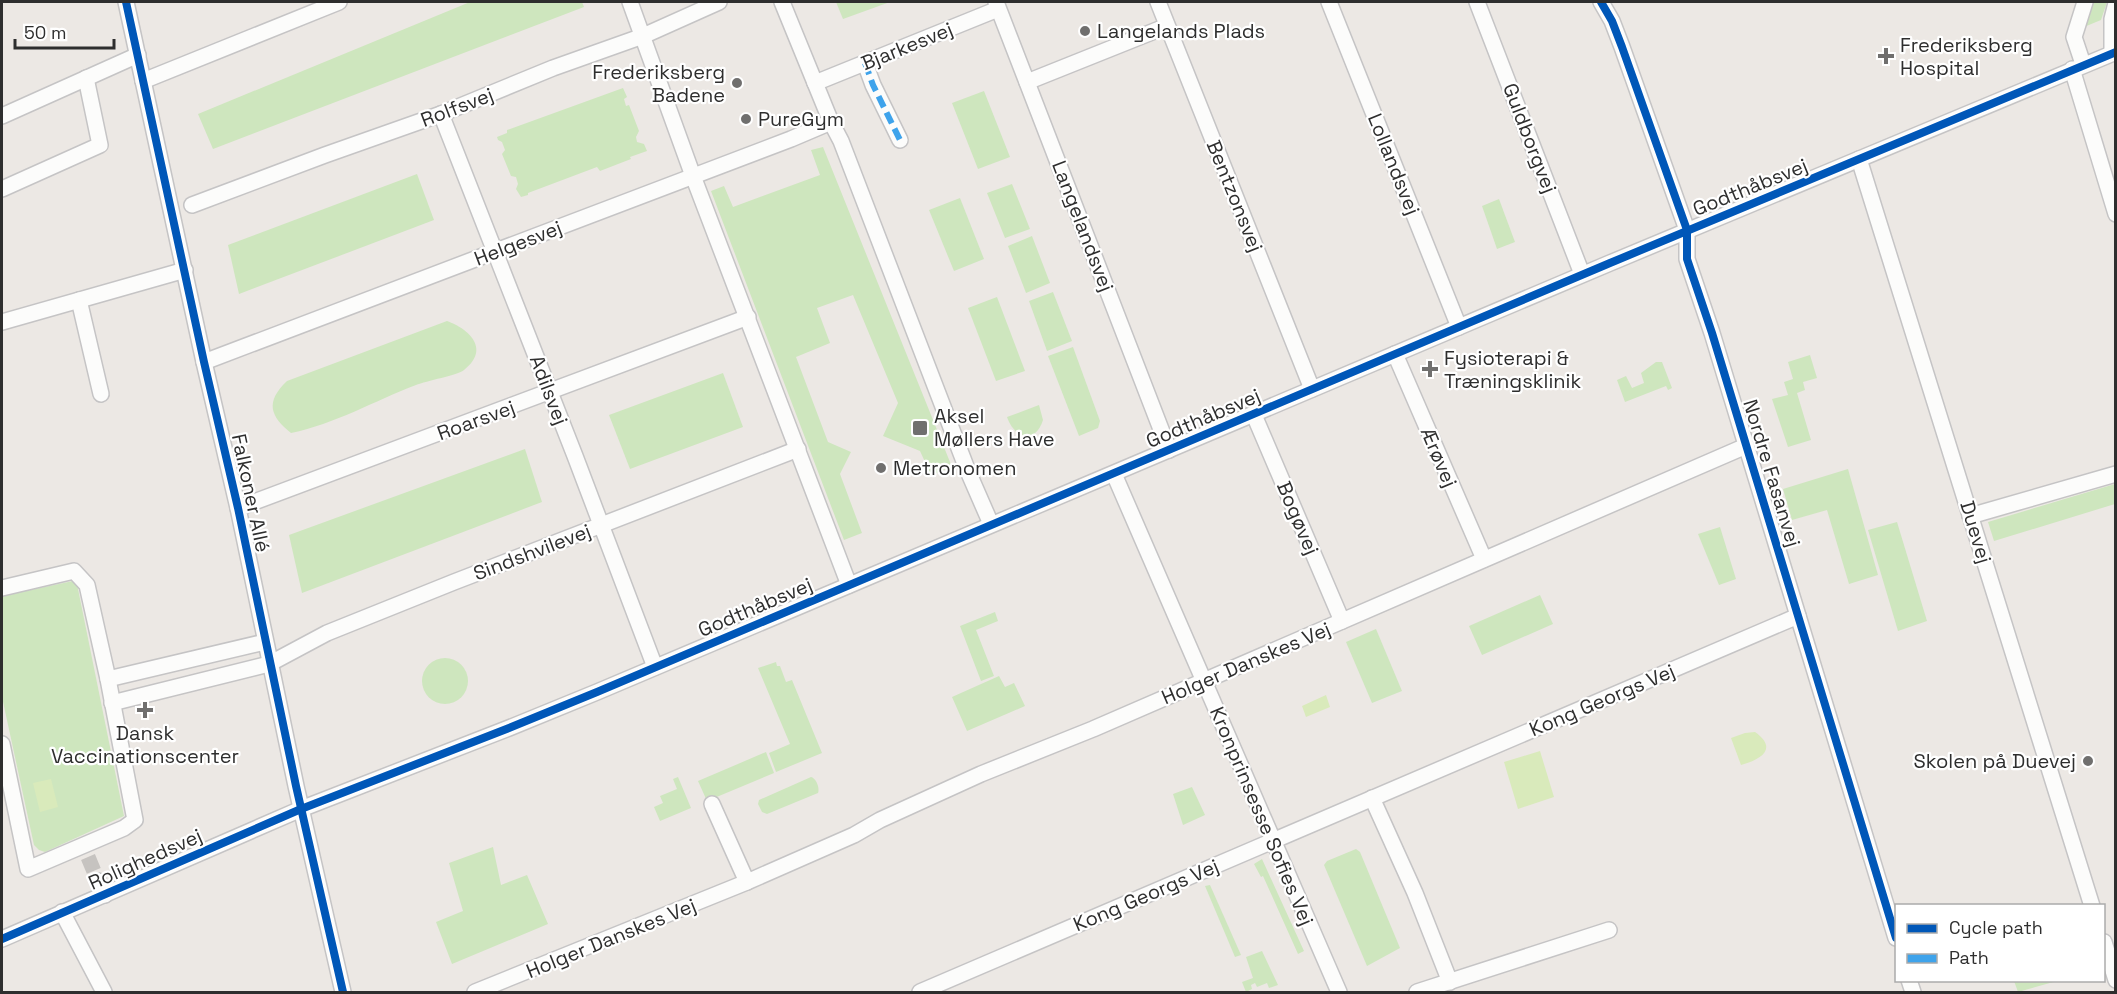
<svg xmlns="http://www.w3.org/2000/svg" width="2117" height="994" font-family="'Space Grotesk',sans-serif">
<rect width="100%" height="100%" fill="#ece8e4"/>
<g fill="#cee6be">
<path d="M 470,2 L 582,2 L 584,7 L 213,149 L 198,114 Z"/>
<path d="M 836,2 L 890,2 L 843,19 Z"/>
<path d="M 2093,2 L 2107,2 L 2101,20 L 2084,27 Z"/>
<path d="M 623,88 L 627,97 L 624,99 L 626,106 L 629,105 L 639,131 L 636,137 L 637,142 L 644,144 L 647,151 L 630,157 L 631,159 L 600,171 L 597,167 L 528,193 L 528,195 L 521,197 L 516,189 L 518,184 L 516,177 L 511,176 L 502,154 L 505,150 L 502,142 L 498,140 L 497,137 L 507,133 L 507,130 Z"/>
<path d="M 984,91 L 1010,157 L 978,169 L 952,103 Z"/>
<path d="M 823,147 L 952,467 L 931,475 L 920,451 L 883,436 L 898,403 L 853,295 L 817,308 L 830,343 L 796,357 L 828,442 L 851,452 L 840,474 L 862,533 L 844,540 L 711,191 L 724,186 L 733,207 L 820,175 L 811,150 Z"/>
<path d="M 417,174 L 434,220 L 239,294 L 228,245 Z"/>
<path d="M 1012,184 L 1030,229 L 1005,238 L 987,193 Z"/>
<path d="M 960,198 L 984,259 L 954,271 L 929,210 Z"/>
<path d="M 1499,199 L 1515,242 L 1497,249 L 1482,206 Z"/>
<path d="M 1032,236 L 1050,283 L 1026,293 L 1008,246 Z"/>
<path d="M 1053,292 L 1072,341 L 1047,351 L 1029,301 Z"/>
<path d="M 997,297 L 1025,371 L 996,381 L 968,308 Z"/>
<path d="M 447,321 C 469,329 491,349 464,370 C 458,375 426,381 416,385 C 374,401 335,424 291,433 C 270,416 265,402 287,381 Z"/>
<path d="M 1073,347 L 1100,421 L 1098,428 L 1079,436 L 1048,356 Z"/>
<path d="M 1810,355 L 1817,378 L 1803,382 L 1805,390 L 1797,393 L 1811,440 L 1788,447 L 1772,399 L 1788,395 L 1784,382 L 1793,379 L 1788,362 Z"/>
<path d="M 1656,362 L 1662,362 L 1672,388 L 1668,390 L 1666,386 L 1625,402 L 1617,380 L 1626,376 L 1632,388 L 1644,383 L 1641,373 Z"/>
<path d="M 723,373 L 743,427 L 630,469 L 609,415 Z"/>
<path d="M 1039,405 L 1043,420 C 1035,445 1014,438 1007,417 Z"/>
<path d="M 525,449 L 542,502 L 302,593 L 289,535 Z"/>
<path d="M 1848,469 L 1878,575 L 1849,584 L 1827,510 L 1792,520 L 1783,489 Z"/>
<path d="M 2115,484 L 2115,504 L 1994,541 L 1988,522 Z"/>
<path d="M 1897,522 L 1927,621 L 1898,631 L 1868,530 Z"/>
<path d="M 1720,527 L 1736,579 L 1719,585 L 1698,534 Z"/>
<path d="M 73,581 L 77,584 L 124,816 L 45,852 L 39,850 L 34,845 L 2,697 L 2,596 Z"/>
<path d="M 1540,595 L 1553,624 L 1482,655 L 1469,626 Z"/>
<path d="M 995,612 L 998,621 L 976,630 L 994,676 L 981,681 L 960,626 Z"/>
<path d="M 1376,629 L 1402,691 L 1372,703 L 1346,642 Z"/>
<circle cx="445" cy="681" r="23"/>
<path d="M 776,662 L 777,666 L 780,666 L 786,682 L 792,680 L 822,753 L 776,772 L 769,753 L 790,744 L 758,668 Z"/>
<path d="M 999,676 L 1005,687 L 1014,683 L 1025,706 L 967,731 L 952,697 Z"/>
<path d="M 766,752 L 774,773 L 707,801 L 698,781 Z"/>
<path d="M 678,777 L 691,808 L 660,821 L 654,807 L 663,803 L 660,796 L 677,789 L 673,779 Z"/>
<path d="M 811,777 C 816,778 820,788 818,793 L 767,814 L 762,812 L 758,804 L 759,800 Z"/>
<path d="M 1192,787 L 1205,815 L 1183,825 L 1173,794 Z"/>
<path d="M 493,847 L 501,885 L 527,875 L 548,924 L 452,964 L 436,922 L 463,911 L 449,863 Z"/>
<path d="M 1356,849 L 1360,852 L 1400,948 L 1367,966 L 1324,865 L 1327,861 Z"/>
<path d="M 1262,859 L 1304,951 L 1298,954 L 1263,876 L 1261,877 L 1254,864 Z"/>
<path d="M 1210,885 L 1241,955 L 1235,957 L 1205,886 Z"/>
<path d="M 1262,951 L 1278,985 L 1269,988 L 1267,983 L 1257,987 L 1255,983 L 1251,985 L 1252,989 L 1248,991 L 1249,992 L 1246,992 L 1242,982 L 1253,978 L 1246,957 Z"/>
<path d="M 2014,981 L 2014,980 L 2057,981 L 2018,992 Z"/>
</g>
<g fill="#d9eabb">
<path d="M 1326,695 L 1330,707 L 1306,717 L 1302,706 Z"/>
<path d="M 1755,732 C 1779,749 1760,760 1741,765 L 1731,738 L 1745,733 Z"/>
<path d="M 1540,751 L 1554,797 L 1518,809 L 1504,762 Z"/>
<path d="M 51,779 L 58,807 L 40,812 L 33,783 Z"/>
</g>
<g fill="none" stroke-linecap="round" stroke-linejoin="round">
<path stroke="#c6c3c0" stroke-width="15" stroke-dasharray="15 8" stroke-linecap="butt" d="M 88,857 L 98,881"/>
<g stroke="#c5c4c5" stroke-width="18">
<g id="minor">
<path d="M 126,2 L 204,362 L 238,508 L 296,786 L 343,992"/>
<path d="M 630,2 L 693,176 L 849,585"/>
<path d="M 782,2 L 831,122 L 841,141 L 967,469 L 991,524"/>
<path d="M 996,2 L 1169,450"/>
<path d="M 1158,2 L 1312,389"/>
<path d="M 1329,2 L 1459,327"/>
<path d="M 1477,2 L 1582,274"/>
<path d="M 1601,2 L 1612,21 L 1622,47 L 1687,230 L 1687,259 L 1712,333 L 1896,938"/>
<path d="M 2112,53 L 2112,19 L 2116,3"/>
<path d="M 865,63 L 873,85 L 900,140"/>
<path d="M 2083,64 L 2074,37 L 2085,2"/>
<path d="M 2072,69 L 2116,214"/>
<path d="M 143,81 L 339,2"/>
<path d="M 1027,82 L 1167,26"/>
<path d="M 815,83 L 998,9"/>
<path d="M 441,114 L 575,456 L 655,667"/>
<path d="M 2,116 L 138,55"/>
<path d="M 1859,159 L 2092,906"/>
<path d="M 2,189 L 100,145 L 86,78"/>
<path d="M 192,205 L 325,155 L 441,114 L 553,68 L 643,36 L 719,2"/>
<path d="M 79,300 L 101,394"/>
<path d="M 2,322 L 185,270"/>
<path d="M 1395,354 L 1484,559"/>
<path d="M 204,362 L 791,139 L 831,122"/>
<path d="M 1254,415 L 1342,621"/>
<path d="M 1114,474 L 1339,992"/>
<path d="M 238,508 L 748,317"/>
<path d="M 1970,516 L 2116,474"/>
<path d="M 2,588 L 74,571 L 87,585 L 108,679 L 135,820 L 124,828 L 28,869 L 2,744"/>
<path d="M 108,679 L 265,642"/>
<path d="M 112,703 L 269,664 L 327,633 L 454,582 L 798,449"/>
<path d="M 1372,798 L 1415,893 L 1450,982"/>
<path d="M 712,804 L 747,882"/>
<path d="M 98,881 L 105,895"/>
<path d="M 62,912 L 104,992"/>
<path d="M 2,939 L 301,809 L 509,728 L 597,692 L 1610,263 L 2116,52"/>
<path d="M 2104,942 L 2116,980"/>
<path d="M 1909,980 L 1913,992"/>
<path d="M 475,992 L 747,882 L 854,835 L 880,820 L 981,774 L 1093,729 L 1746,446"/>
<path d="M 920,992 L 1798,616"/>
<path d="M 1417,992 L 1609,930"/>
</g>
</g>
<use href="#minor" stroke="#fcfcfb" stroke-width="15"/>
<path stroke="#3ea3eb" stroke-width="6" stroke-dasharray="12 6" stroke-linecap="butt" d="M 865,63 L 873,85 L 900,140"/>
<g stroke="#fff" stroke-width="11">
<g id="cycleway">
<path d="M 126,2 L 204,362 L 238,508 L 296,786 L 343,992"/>
<path d="M 1601,2 L 1612,21 L 1622,47 L 1687,230 L 1687,259 L 1712,333 L 1896,938"/>
<path d="M 2,939 L 301,809 L 509,728 L 597,692 L 1610,263 L 2116,52"/>
</g>
</g>
<use href="#cycleway" stroke="#0057b8" stroke-width="8"/>
</g>
<g fill="#706f6e" stroke="#fff" stroke-width="2">
<circle cx="1085" cy="31" r="6"/>
<path d="M1883 47h6v6h6v6h-6v6h-6v-6h-6v-6h6z"/>
<circle cx="737" cy="83" r="6"/>
<circle cx="746" cy="119" r="6"/>
<path d="M1427 360h6v6h6v6h-6v6h-6v-6h-6v-6h6z"/>
<rect x="912" y="420" width="16" height="16" rx="3"/>
<circle cx="881" cy="468" r="6"/>
<path d="M142 701h6v6h6v6h-6v6h-6v-6h-6v-6h6z"/>
<circle cx="2088" cy="761" r="6"/>
</g>
<g text-anchor="middle" stroke-width="4.5" stroke-linejoin="round" paint-order="stroke">
<g font-size="20" fill="#2e2e2e" stroke="#fff" text-anchor="start">
<text x="1097" y="38">Langelands Plads</text>
<text x="1900" y="52">Frederiksberg<tspan x="1900" dy="23">Hospital</tspan></text>
<text x="725" y="79" text-anchor="end">Frederiksberg<tspan x="725" dy="23">Badene</tspan></text>
<text x="758" y="126">PureGym</text>
<text x="1444" y="365">Fysioterapi &amp;<tspan x="1444" dy="23">Træningsklinik</tspan></text>
<text x="934" y="423">Aksel<tspan x="934" dy="23">Møllers Have</tspan></text>
<text x="893" y="475">Metronomen</text>
<text x="145" y="740" text-anchor="middle">Dansk<tspan x="145" dy="23">Vaccinationscenter</tspan></text>
<text x="2076" y="768" text-anchor="end">Skolen på Duevej</text>
</g>
<g font-size="20" fill="#2e2e2e" stroke="#fff">
<text transform="translate(907 46) rotate(-22)" y="7">Bjarkesvej</text>
<text transform="translate(457 107) rotate(-21)" y="7">Rolfsvej</text>
<text transform="translate(1530 138) rotate(69)" y="7">Guldborgvej</text>
<text transform="translate(1394 164) rotate(68)" y="7">Lollandsvej</text>
<text transform="translate(1750 187) rotate(-22)" y="7">Godthåbsvej</text>
<text transform="translate(1235 196) rotate(68)" y="7">Bentzonsvej</text>
<text transform="translate(1083 226) rotate(69)" y="7">Langelandsvej</text>
<text transform="translate(518 243) rotate(-21)" y="7">Helgesvej</text>
<text transform="translate(549 390) rotate(69)" y="7">Adilsvej</text>
<text transform="translate(1203 418) rotate(-23)" y="7">Godthåbsvej</text>
<text transform="translate(476 420) rotate(-20)" y="7">Roarsvej</text>
<text transform="translate(1439 457) rotate(67)" y="7">Ærøvej</text>
<text transform="translate(1772 473) rotate(73)" y="7">Nordre Fasanvej</text>
<text transform="translate(251 493) rotate(78)" y="7">Falkoner Allé</text>
<text transform="translate(1298 518) rotate(67)" y="7">Bogøvej</text>
<text transform="translate(1976 532) rotate(73)" y="7">Duevej</text>
<text transform="translate(532 552) rotate(-21)" y="7">Sindshvilevej</text>
<text transform="translate(755 607) rotate(-23)" y="7">Godthåbsvej</text>
<text transform="translate(1246 663) rotate(-23)" y="7">Holger Danskes Vej</text>
<text transform="translate(1602 700) rotate(-23)" y="7">Kong Georgs Vej</text>
<text transform="translate(1262 816) rotate(67)" y="7">Kronprinsesse Sofies Vej</text>
<text transform="translate(145 859) rotate(-24)" y="7">Rolighedsvej</text>
<text transform="translate(1146 895) rotate(-23)" y="7">Kong Georgs Vej</text>
<text transform="translate(611 938) rotate(-22)" y="7">Holger Danskes Vej</text>
</g>
</g>
<rect width="2117" height="994" fill="none" stroke="#2e2e2e" stroke-width="6"/>
<rect x="1895" y="904" width="210" height="78" fill="#ffffff" stroke="#ababab" stroke-width="1.5"/>
<rect x="1907" y="924" width="30" height="9" fill="#0057b8" stroke="#ababab" stroke-width="1.5"/>
<text x="1949" y="934" font-size="18" fill="#2e2e2e">Cycle path</text>
<rect x="1907" y="954" width="30" height="9" fill="#3ea3eb" stroke="#ababab" stroke-width="1.5"/>
<text x="1949" y="964" font-size="18" fill="#2e2e2e">Path</text>
<path d="M15 39v9h99v-9" fill="none" stroke="#2e2e2e" stroke-width="3"/>
<text x="24" y="39" font-size="18" fill="#2e2e2e" stroke="#ffffff" stroke-width="4.5" paint-order="stroke">50 m</text>
</svg>
